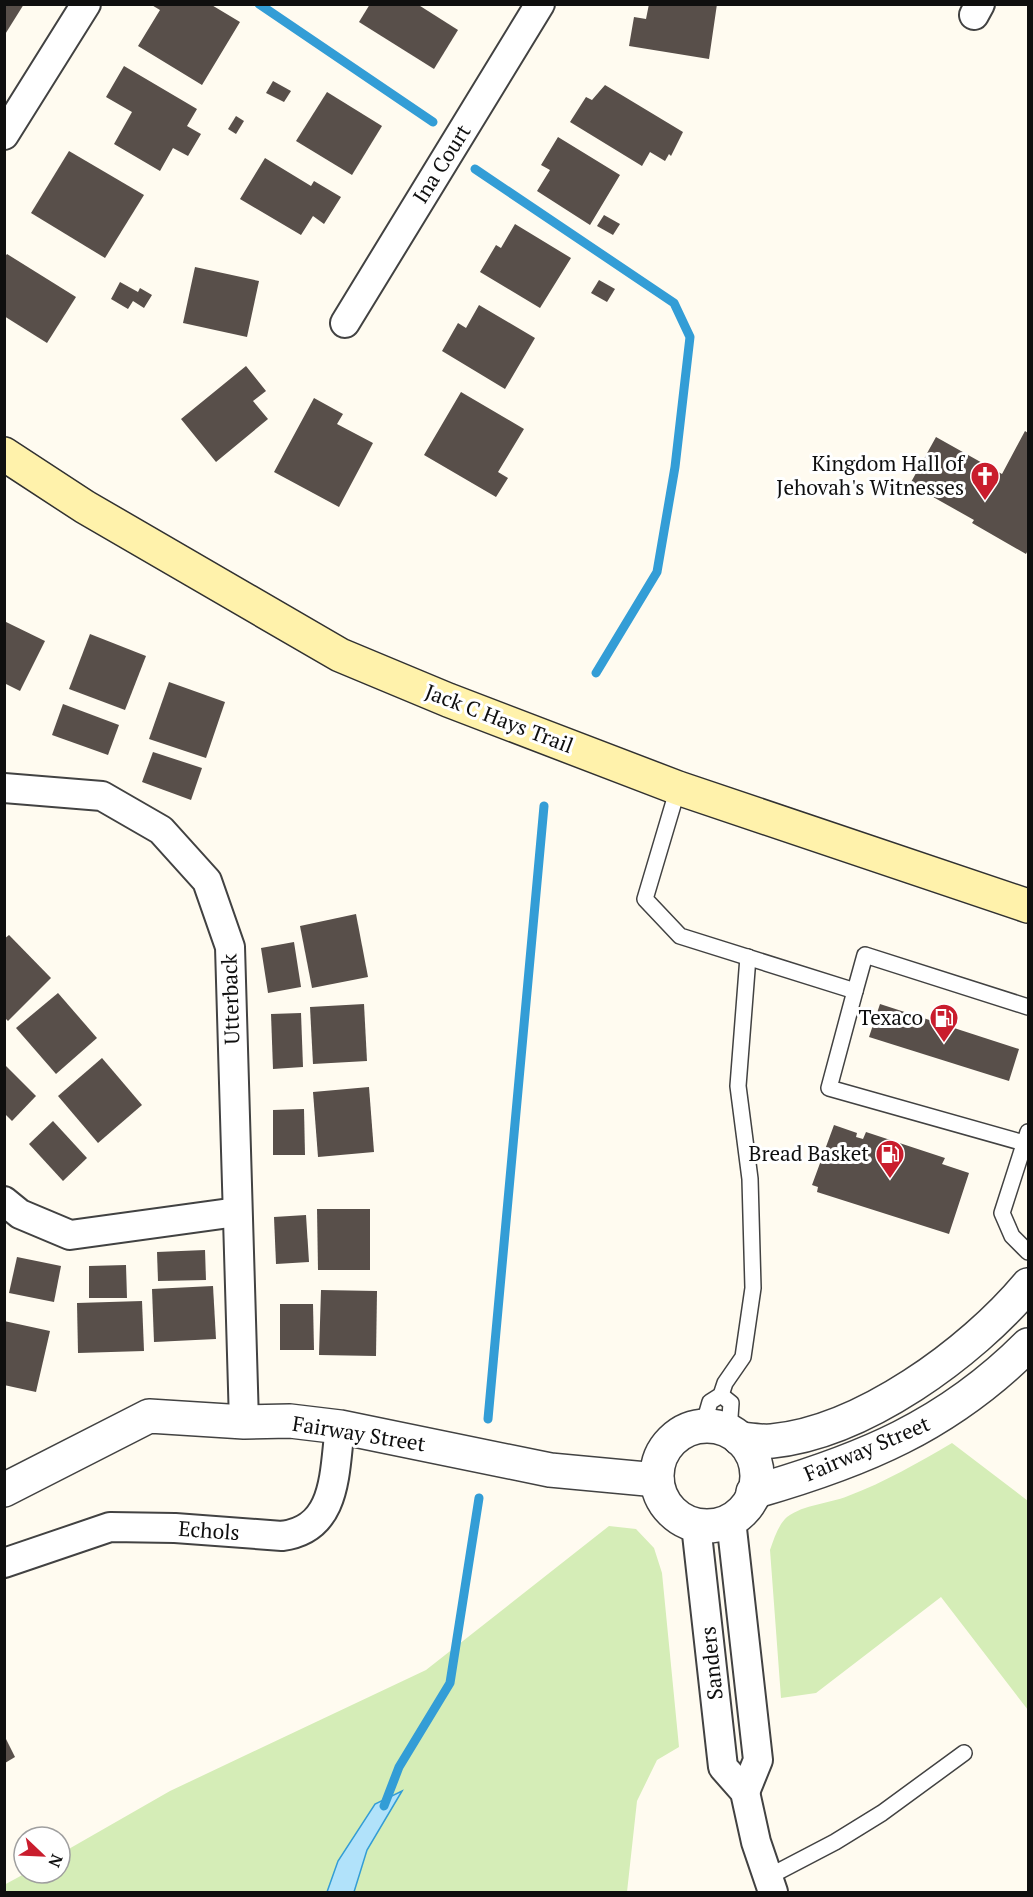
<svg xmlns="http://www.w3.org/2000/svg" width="1033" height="1897" font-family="'PT Serif',serif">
<rect width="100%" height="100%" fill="#fffbf0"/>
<g fill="#d5edb7">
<path d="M 952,1443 L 1028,1501 L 1028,1710 L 941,1597 L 816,1693 L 781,1698 L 770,1550 C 774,1539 778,1525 787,1517 C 805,1504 828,1504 848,1496 C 885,1482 918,1463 952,1443 Z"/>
<path d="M 609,1526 L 636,1529 L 654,1548 L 662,1573 L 679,1747 L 657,1760 L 637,1801 L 627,1892 L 5,1892 L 4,1885 L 26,1873 L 60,1873 L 60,1854 L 170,1791 L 426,1670 Z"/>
</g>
<path fill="#b1e2fa" stroke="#339dd6" stroke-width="1.5" d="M 402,1791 L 367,1850 L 354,1892 L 327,1892 L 338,1861 L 375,1804 Z"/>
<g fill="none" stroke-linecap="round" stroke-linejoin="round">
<g stroke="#339dd6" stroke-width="9">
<path d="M 259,4 L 433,122"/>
<path d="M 475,169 L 674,303 L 690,337 L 675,467 L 657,572 L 596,673"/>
<path d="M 488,1419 L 544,806"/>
<path d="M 384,1806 L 399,1767 L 450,1683 L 479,1498"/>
</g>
</g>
<g fill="#584f4a">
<path d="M 4,4 L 24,4 L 4,36 Z"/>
<path d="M 150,4 L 210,4 L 240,22 L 202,85 L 138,46 L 160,10 Z"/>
<path d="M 370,4 L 417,4 L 458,30 L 434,69 L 359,22 Z"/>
<path d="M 649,4 L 717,4 L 709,59 L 629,46 L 634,17 L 646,19 Z"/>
<path d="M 124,66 L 197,109 L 187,126 L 201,134 L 188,156 L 173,148 L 160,171 L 114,144 L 132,112 L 106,97 Z"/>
<path d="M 273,81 L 291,91 L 284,102 L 266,93 Z"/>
<path d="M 605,85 L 683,132 L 671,156 L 669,154 L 665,161 L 650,152 L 642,166 L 570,122 L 586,97 L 592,100 Z"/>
<path d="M 327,92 L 382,126 L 352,175 L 296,141 Z"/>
<path d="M 236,116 L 244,121 L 236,134 L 228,129 Z"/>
<path d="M 558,137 L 620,175 L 590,225 L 537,191 L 550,170 L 541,165 Z"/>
<path d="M 69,151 L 144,195 L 105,258 L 31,213 Z"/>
<path d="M 265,158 L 311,186 L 314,181 L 341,197 L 324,224 L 313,216 L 301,235 L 240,199 Z"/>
<path d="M 604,215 L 620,224 L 613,235 L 597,226 Z"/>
<path d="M 515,224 L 571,258 L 540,308 L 480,272 L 496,245 L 501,248 Z"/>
<path d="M 7,254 L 76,297 L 47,343 L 4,316 L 4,258 Z"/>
<path d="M 195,267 L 259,281 L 247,337 L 183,323 Z"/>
<path d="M 599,280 L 615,289 L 607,302 L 591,293 Z"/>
<path d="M 120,282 L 138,292 L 140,288 L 152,295 L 144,308 L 133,301 L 128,309 L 111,299 Z"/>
<path d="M 479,305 L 535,338 L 505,389 L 442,351 L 458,323 L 466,328 Z"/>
<path d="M 246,366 L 266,391 L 253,401 L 268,419 L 216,462 L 181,419 Z"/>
<path d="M 461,392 L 524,429 L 498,472 L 508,478 L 496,497 L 424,455 Z"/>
<path d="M 314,398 L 343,414 L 337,424 L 373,443 L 339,507 L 274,472 Z"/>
<path d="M 1025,431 L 1028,433 L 1028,550 L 1026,554 L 972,523 L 974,520 L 910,484 L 936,437 L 1002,474 Z"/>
<path d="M 4,621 L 45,641 L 20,691 L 4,683 Z"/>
<path d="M 90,634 L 146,656 L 125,710 L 69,689 Z"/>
<path d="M 169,682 L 225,702 L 206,758 L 149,739 Z"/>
<path d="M 63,704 L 119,725 L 108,755 L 52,735 Z"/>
<path d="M 153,752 L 202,768 L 191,800 L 142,782 Z"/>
<path d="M 356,914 L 368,977 L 312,988 L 300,926 Z"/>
<path d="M 9,935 L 51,978 L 8,1021 L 4,1017 L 4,939 Z"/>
<path d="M 294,942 L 301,987 L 268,993 L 261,948 Z"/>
<path d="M 58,993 L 97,1038 L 56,1074 L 16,1028 Z"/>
<path d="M 364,1004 L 367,1061 L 313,1064 L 310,1007 Z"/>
<path d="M 880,1004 L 1019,1049 L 1009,1081 L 869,1037 Z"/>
<path d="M 301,1013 L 303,1067 L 273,1069 L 271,1014 Z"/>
<path d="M 102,1058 L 142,1105 L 98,1143 L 58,1096 Z"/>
<path d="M 4,1064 L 36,1096 L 12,1121 L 4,1113 Z"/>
<path d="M 369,1087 L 374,1152 L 318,1157 L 313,1092 Z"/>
<path d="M 304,1109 L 305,1155 L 273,1155 L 273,1110 Z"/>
<path d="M 53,1121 L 87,1158 L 63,1181 L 29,1144 Z"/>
<path d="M 834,1125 L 857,1133 L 856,1137 L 863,1139 L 866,1132 L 945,1158 L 942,1164 L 969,1173 L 949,1234 L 817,1192 L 818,1187 L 812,1185 Z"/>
<path d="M 317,1209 L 370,1209 L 370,1270 L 318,1270 Z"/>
<path d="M 306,1215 L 309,1262 L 276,1264 L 274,1217 Z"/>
<path d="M 205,1250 L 206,1280 L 158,1281 L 157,1252 Z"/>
<path d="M 17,1257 L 61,1266 L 54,1302 L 9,1293 Z"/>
<path d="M 126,1265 L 127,1298 L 89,1298 L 89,1266 Z"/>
<path d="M 213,1286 L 216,1339 L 154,1342 L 152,1289 Z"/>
<path d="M 321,1290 L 377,1291 L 376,1356 L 319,1355 Z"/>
<path d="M 142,1301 L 144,1351 L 78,1353 L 77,1303 Z"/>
<path d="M 280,1304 L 313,1304 L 314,1350 L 280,1350 Z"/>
<path d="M 4,1321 L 50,1331 L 36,1392 L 4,1385 Z"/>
<path d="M 5,1737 L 15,1757 L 5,1763 Z"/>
</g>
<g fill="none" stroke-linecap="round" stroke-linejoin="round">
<g stroke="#424242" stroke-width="18">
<g id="service">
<path d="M 678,788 L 645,899 L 680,936 L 855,991 L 865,955 L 1028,1007"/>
<path d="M 855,991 L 829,1088 L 1024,1143"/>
<path d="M 1028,1132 L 1002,1213 L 1012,1236 L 1028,1252"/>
<path d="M 721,1395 L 731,1403 L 729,1431"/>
<path d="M 703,1426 L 710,1402 L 721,1395 L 725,1383 L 743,1357 L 753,1288 L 750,1179 L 738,1086 L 748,957"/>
<path d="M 768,1877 L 835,1842 L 882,1813 L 964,1753"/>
</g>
</g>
<g stroke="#424242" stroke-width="32">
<g id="minor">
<path d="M 974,15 L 980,4"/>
<path d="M 4,135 L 86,4"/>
<path d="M 345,323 L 540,4"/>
<path d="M 4,788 L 102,796 L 161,830 L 207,881 L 230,947 L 244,1422"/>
<path d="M 4,1201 L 20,1214 L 70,1235 L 237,1212"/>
<path d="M 731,1520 L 758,1760 L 745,1792"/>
<path d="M 696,1525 L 723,1767 L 745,1792 L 756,1842 L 773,1892"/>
<path d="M 4,1563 L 110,1527 L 175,1528 L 282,1536 C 338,1529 334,1471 340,1427"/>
</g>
</g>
<g stroke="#424242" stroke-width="36">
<g id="tertiary">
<circle cx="707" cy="1476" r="50"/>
<path d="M 740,1439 C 750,1440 762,1442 772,1441 C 863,1432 971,1353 1028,1285"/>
<path d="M 4,1490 L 149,1416 L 244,1422 L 290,1421 L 340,1427 L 550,1470 L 657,1480"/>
<path d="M 753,1492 C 862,1461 947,1426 1028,1345"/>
</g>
</g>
<g stroke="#313131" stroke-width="36">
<path id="secondary" d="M 4,454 L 85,507 L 340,655 L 448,700 L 678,788 L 1028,906"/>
</g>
<use href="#service" stroke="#fff" stroke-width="15"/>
<use href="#minor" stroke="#fff" stroke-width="28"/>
<use href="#tertiary" stroke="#fff" stroke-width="33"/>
<use href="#secondary" stroke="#fff2ab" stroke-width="33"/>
</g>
<defs>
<g id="church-pin" transform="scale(1.5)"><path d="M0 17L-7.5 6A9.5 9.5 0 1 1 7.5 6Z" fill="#c91d2d" stroke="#fff"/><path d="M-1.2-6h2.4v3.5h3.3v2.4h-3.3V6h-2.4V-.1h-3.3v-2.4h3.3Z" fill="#fff"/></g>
<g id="fuel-pin" transform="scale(1.5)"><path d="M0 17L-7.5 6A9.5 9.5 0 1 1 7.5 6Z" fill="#c91d2d" stroke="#fff"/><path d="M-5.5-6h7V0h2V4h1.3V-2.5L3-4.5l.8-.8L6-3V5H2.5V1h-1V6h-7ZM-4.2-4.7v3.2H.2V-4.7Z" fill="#fff"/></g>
</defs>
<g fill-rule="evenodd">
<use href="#church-pin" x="985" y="476"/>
<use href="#fuel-pin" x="944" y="1018"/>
<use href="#fuel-pin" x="890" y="1154"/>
</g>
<g text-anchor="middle" stroke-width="6" stroke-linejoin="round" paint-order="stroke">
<g font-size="21" fill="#0f0f0f" stroke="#fff">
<text transform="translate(442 164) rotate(-58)" y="7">Ina Court</text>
<text transform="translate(499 719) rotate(21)" y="7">Jack C Hays Trail</text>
<text transform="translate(231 999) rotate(-92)" y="7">Utterback</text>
<text transform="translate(359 1434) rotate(9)" y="7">Fairway Street</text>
<text transform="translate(867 1449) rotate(-23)" y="7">Fairway Street</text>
<text transform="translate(209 1531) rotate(4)" y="7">Echols</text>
<text transform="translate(712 1663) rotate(-96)" y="7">Sanders</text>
</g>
<g font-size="21" fill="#0f0f0f" stroke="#fff" text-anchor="end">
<text x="964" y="471">Kingdom Hall of<tspan x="964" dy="24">Jehovah's Witnesses</tspan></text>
<text x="923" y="1025">Texaco</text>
<text x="869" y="1161">Bread Basket</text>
</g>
</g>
<rect width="1033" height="1897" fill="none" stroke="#0f0f0f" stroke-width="12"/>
<g transform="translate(42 1855) rotate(113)"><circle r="28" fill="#ffffff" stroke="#9f9f9f" stroke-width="1.5"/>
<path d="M0-4.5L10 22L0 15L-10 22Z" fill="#c91d2d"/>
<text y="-9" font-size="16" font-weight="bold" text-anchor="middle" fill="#0f0f0f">N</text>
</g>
</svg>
